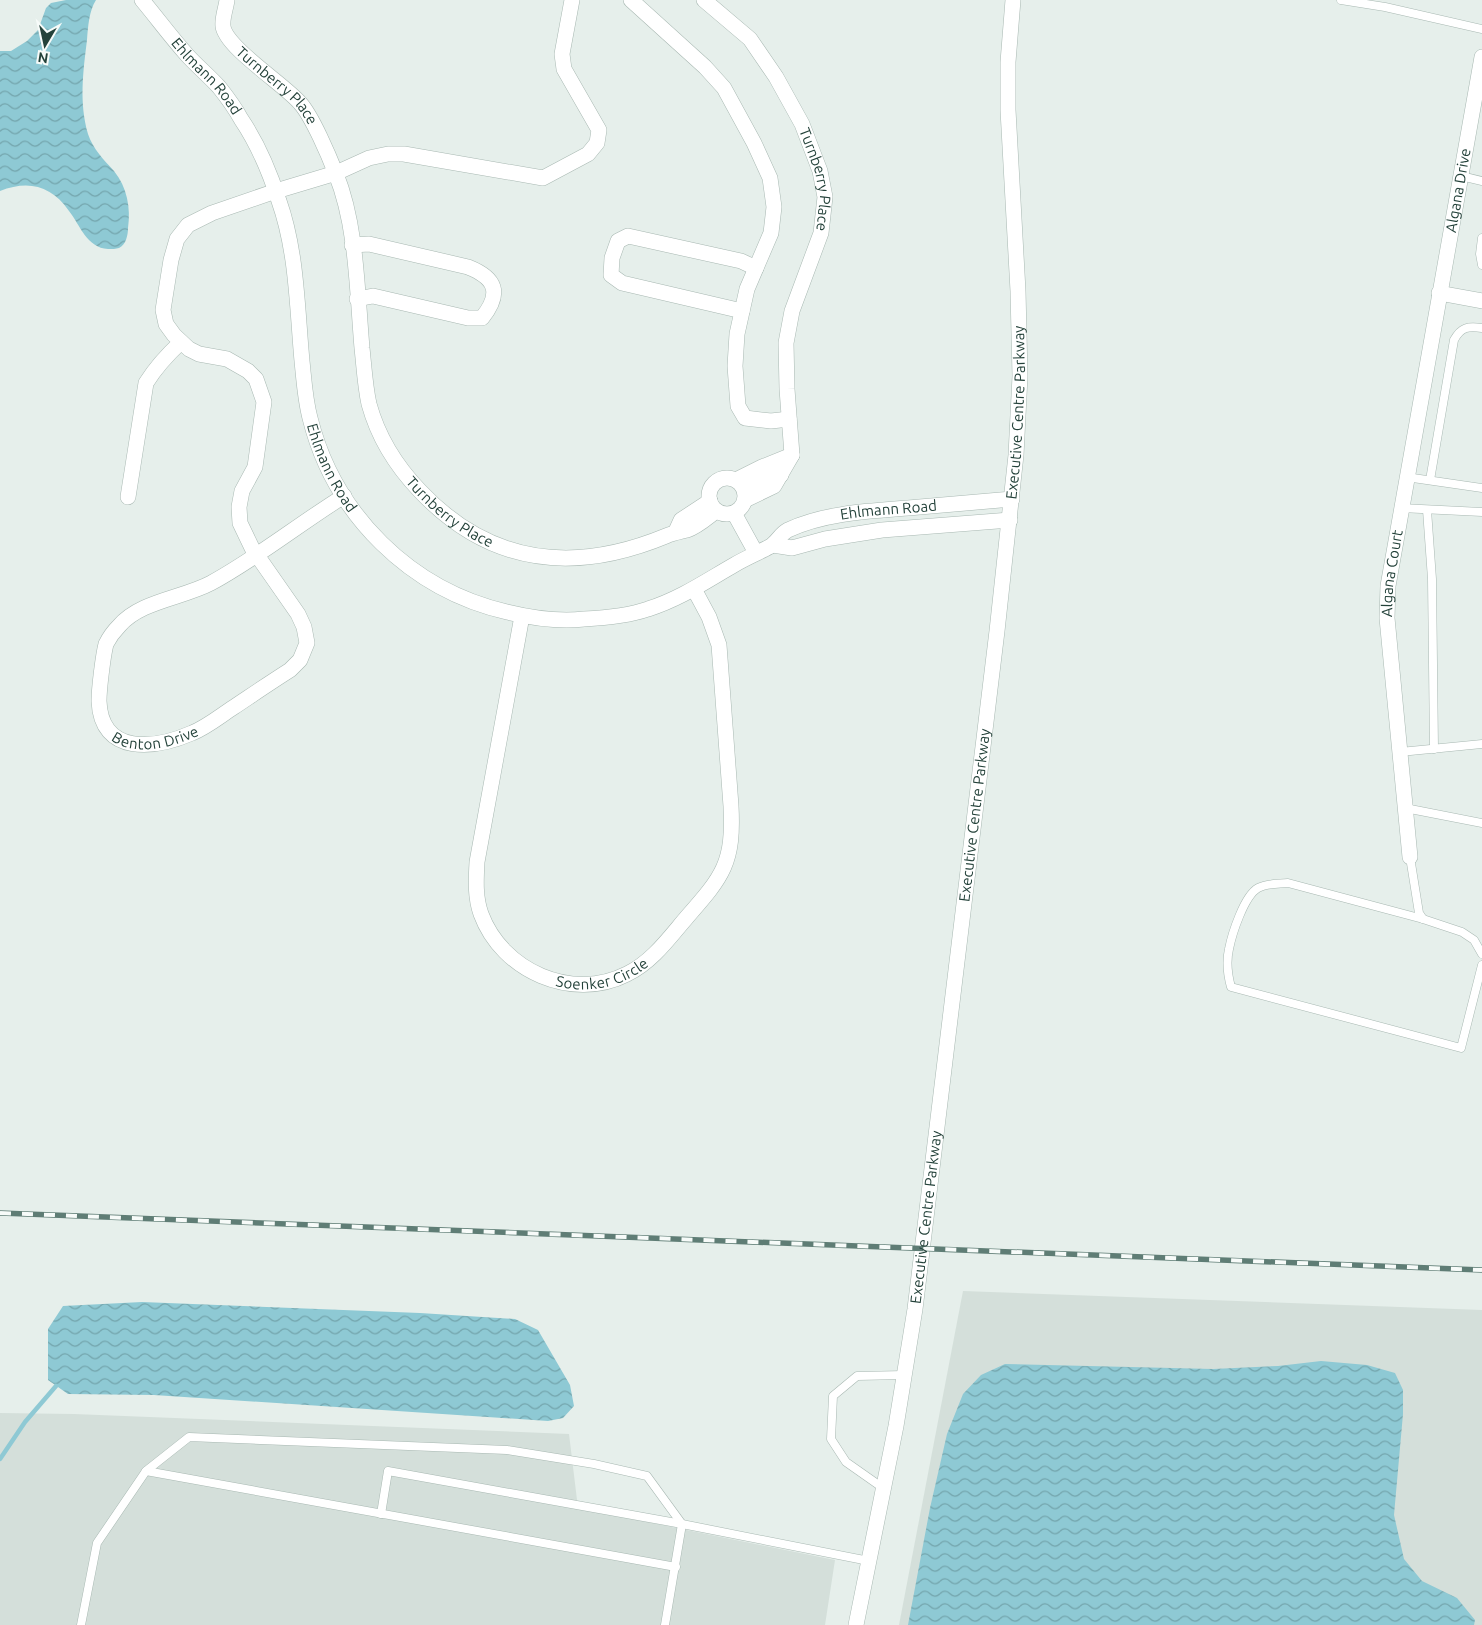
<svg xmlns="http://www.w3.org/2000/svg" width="1482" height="1625" font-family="Ubuntu,sans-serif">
<defs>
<pattern id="water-waves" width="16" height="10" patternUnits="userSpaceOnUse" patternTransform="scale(1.25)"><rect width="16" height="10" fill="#8ec9d4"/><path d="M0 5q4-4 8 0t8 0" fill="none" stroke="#74a5ad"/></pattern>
</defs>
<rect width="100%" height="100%" fill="#e6efeb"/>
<g fill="#d4dfda">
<path d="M 963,1291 L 1482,1310 L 1482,1625 L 899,1625 Z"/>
<path d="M 0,1413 L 74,1414 L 569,1434 L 578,1508 L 835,1560 L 825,1625 L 0,1625 Z"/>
</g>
<g fill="url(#water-waves)">
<path d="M 66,0 L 96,0 C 89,11 88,27 87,40 C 83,72 79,103 88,134 C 93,149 104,160 114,171 C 127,187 131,208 128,228 C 128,235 126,245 119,248 C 116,249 112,249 108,249 C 87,248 80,225 69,211 C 51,185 28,180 0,191 L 0,51 L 11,51 L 27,41 L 38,30 L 46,8 L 51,3 Z"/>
<path d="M 142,1302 L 420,1313 L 515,1319 L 538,1330 L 570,1385 L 574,1406 L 563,1418 L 548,1421 L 154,1395 L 68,1394 L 48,1380 L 48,1329 L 63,1306 Z"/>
<path d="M 1321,1361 L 1367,1365 L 1395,1373 L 1403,1390 L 1403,1414 L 1394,1515 L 1404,1559 L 1422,1581 L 1457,1598 L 1475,1620 L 1474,1625 L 908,1625 L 930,1508 L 947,1434 L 963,1394 L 981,1375 L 1005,1364 L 1213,1369 L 1278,1366 Z"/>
</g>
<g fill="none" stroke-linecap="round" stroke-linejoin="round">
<path stroke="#8ec9d4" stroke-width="4.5" d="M 0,1459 L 25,1422 L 56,1386"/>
<g stroke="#a8b8b2" stroke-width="9">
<g id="service">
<path d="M 1341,0 L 1385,7 L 1482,29"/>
<path d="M 1461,176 L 1482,181"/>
<path d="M 1482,238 L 1480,254 L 1482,265"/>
<path d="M 1406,477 L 1482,488"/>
<path d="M 1430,480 L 1454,340 C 1461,327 1468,326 1482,328"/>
<path d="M 1401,508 L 1482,512"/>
<path d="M 1427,510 L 1432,579 L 1434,749"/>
<path d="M 1400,752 L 1482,744"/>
<path d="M 1405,808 L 1482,823"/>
<path d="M 1410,857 L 1419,913 L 1423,919"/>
<path d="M 1482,954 L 1474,940 L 1462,932 L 1423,919 L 1288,883 C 1278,884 1267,883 1258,888 C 1244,896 1232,934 1229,949 C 1226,962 1228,976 1231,987 L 1461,1048 L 1482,965"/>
<path d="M 146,1471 L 189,1437 L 507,1450 L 594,1464 L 647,1476 L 682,1524 L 665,1625"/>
<path d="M 883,1488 L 846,1462 L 831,1439 L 833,1396 L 857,1376 L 904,1375"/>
<path d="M 381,1514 L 388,1471 L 682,1524 L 869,1561"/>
<path d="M 81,1625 L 97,1543 L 146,1471 L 676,1567"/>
</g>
</g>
<g stroke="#a8b8b2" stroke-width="16">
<g id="minor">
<path id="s1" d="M 227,0 C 226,8 222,18 223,26 C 225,47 285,85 300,103 C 312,116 329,156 336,174 C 357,226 357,291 362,348 C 364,366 365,386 369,404 C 378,437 397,467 420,491 C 490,565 574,574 666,536 C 673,533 679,532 687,530 C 697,527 708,517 716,511"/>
<path d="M 631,0 L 705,67 L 724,88 L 754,143 L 770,178 L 774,207 L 771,233 L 747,289 L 737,334 L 735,366 L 738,406 L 745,418 L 771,421 L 789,419"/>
<path id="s2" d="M 704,0 L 750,39 L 776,77 L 802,124 L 820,171 L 825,197 L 821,233 L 792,311 L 786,343 L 787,389 L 792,455 L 774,486 L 745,500"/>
<path d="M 352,245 L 369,244 L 468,267 C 496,278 502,293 482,318 L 468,318 L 373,296 L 357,299"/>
<path d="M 1439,293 L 1482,301"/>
<path d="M 742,311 L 622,283 L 611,275 L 612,258 L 618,241 L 628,236 L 741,261 L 756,268"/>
<circle cx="727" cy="496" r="18"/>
<path d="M 736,480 L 762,467 L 792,455"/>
<path d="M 744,488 C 756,482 767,475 781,475"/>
<path id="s3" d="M 344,496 C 299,524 257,558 211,583 C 183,598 140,601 119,626 C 114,631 109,638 106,644 C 103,656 99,689 99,701 C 101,756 155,749 192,733 C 207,727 220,716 234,707 C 252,695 271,682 290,670 L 300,660 L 307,643 L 304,627 L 298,614 L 252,548 L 240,523 L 239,507 L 242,491 L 255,467 L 264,402 L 256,379 L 248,371 L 227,359 L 199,354 L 189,349 L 174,335 L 166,324 L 163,310 L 171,260 L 177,239 L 188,225 L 212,213 L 276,191 L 336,173 L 369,158 L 388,154 L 404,154 L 543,178 L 588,154 L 597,143 L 599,130 L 564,69 L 562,54 L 572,0"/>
<path d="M 128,497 L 146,383 C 156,367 167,355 181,342"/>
<path d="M 734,513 L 756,553"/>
<path d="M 676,531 L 681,520 L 710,501"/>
<path id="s4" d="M 522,616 L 477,862 C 476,880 475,897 481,914 C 502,971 572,1002 627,974 C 652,962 669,938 687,917 C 723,876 734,863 731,806 L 719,645 L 709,617 L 694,589"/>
<path id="s5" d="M 1410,857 L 1387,618 L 1388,586 L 1482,57"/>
</g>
</g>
<g stroke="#a8b8b2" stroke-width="16">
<g id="tertiary">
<path id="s6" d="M 142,0 C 157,18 171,37 187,55 C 197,66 209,76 219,87 C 227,97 235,108 241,119 C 258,144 270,173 279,201 C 297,252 297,307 302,361 C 304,380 305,399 310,418 C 334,515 411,590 507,612 C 532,618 559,622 584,619 C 605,618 628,616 648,609 C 680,599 706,581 734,565 C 746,558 758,553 769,547 C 777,543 780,534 788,530 C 824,513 869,511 908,508 C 943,505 977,502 1012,499"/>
<path d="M 773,545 L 792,548 L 825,539 L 882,530 L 1010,520"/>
<path id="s7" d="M 856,1625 L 896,1426 L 915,1309 L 997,631 L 1016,455 L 1020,376 L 1018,291 L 1008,110 L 1008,62 L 1013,0"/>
</g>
</g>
<use href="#service" stroke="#fff" stroke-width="8"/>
<use href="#minor" stroke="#fff" stroke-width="15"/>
<use href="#tertiary" stroke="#fff" stroke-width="15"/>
<g stroke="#5f7d75" stroke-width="5.5">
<path id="rail" d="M 0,1213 L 1482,1270"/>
</g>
<use href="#rail" stroke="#f7fbf9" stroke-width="4" stroke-dasharray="11" stroke-linecap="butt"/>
</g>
<g text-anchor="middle" stroke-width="5" stroke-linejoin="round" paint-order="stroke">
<g font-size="15" fill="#24423a" stroke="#f7fbf9">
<text dy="5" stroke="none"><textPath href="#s6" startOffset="100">Ehlmann Road</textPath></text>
<text dy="5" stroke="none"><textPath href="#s1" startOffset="108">Turnberry Place</textPath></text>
<text dy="5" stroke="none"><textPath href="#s2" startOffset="218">Turnberry Place</textPath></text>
<text dy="5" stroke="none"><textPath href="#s5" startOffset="674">Algana Drive</textPath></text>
<text dy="5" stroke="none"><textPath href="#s7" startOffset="1224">Executive Centre Parkway</textPath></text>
<text dy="5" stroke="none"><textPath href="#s6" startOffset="520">Ehlmann Road</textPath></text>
<text dy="5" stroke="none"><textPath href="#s1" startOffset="588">Turnberry Place</textPath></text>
<text dy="5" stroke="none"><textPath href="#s6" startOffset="1164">Ehlmann Road</textPath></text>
<text dy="5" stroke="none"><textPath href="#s5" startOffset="285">Algana Court</textPath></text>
<text dy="5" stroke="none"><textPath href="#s3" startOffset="424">Benton Drive</textPath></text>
<text dy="5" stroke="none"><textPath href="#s7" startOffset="819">Executive Centre Parkway</textPath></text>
<text dy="5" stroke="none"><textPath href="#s4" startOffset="455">Soenker Circle</textPath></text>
<text dy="5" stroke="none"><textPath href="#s7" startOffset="414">Executive Centre Parkway</textPath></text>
</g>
</g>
<g transform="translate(45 45) rotate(189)" stroke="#f7fbf9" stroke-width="4" paint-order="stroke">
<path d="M0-4L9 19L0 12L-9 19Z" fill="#24423a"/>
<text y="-8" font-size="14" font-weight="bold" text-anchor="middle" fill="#24423a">N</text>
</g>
</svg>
